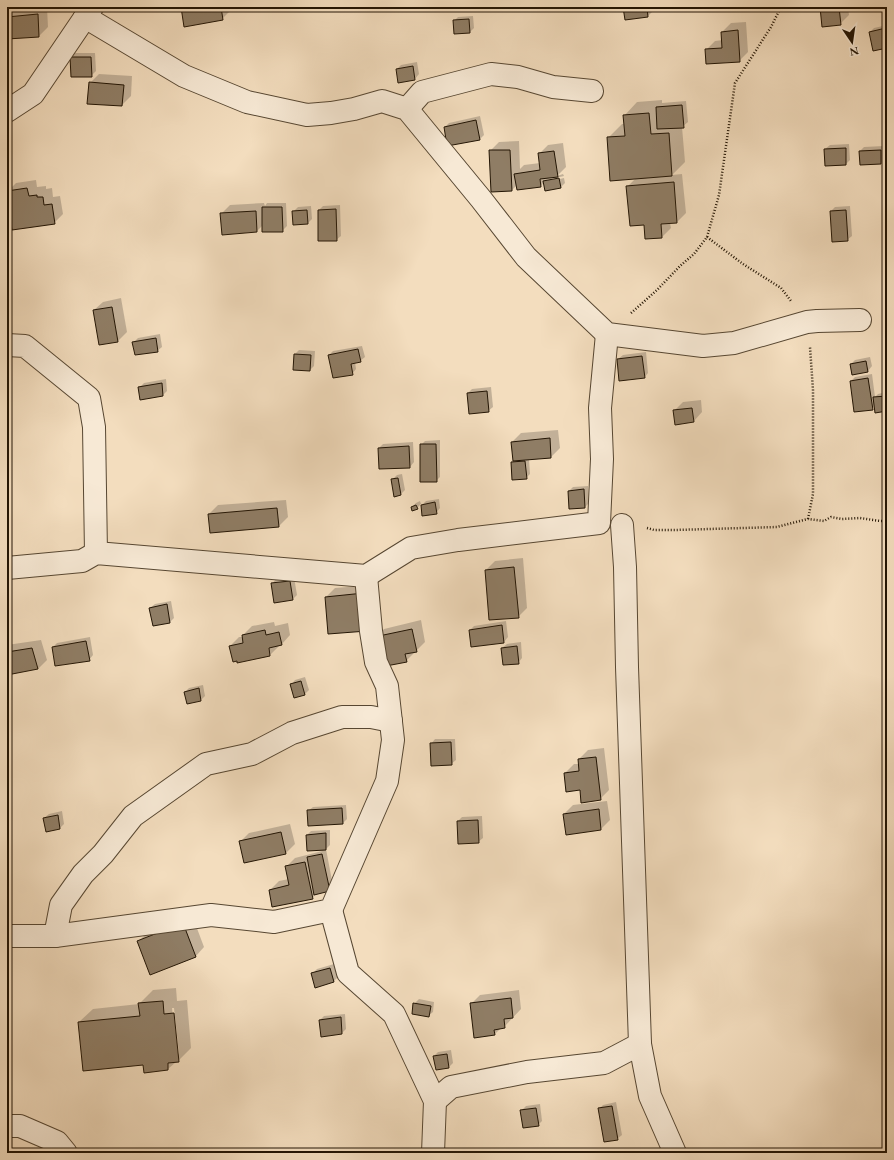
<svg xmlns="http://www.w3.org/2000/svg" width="894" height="1160" font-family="'EB Garamond',serif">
<rect width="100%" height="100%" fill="#f3ddbe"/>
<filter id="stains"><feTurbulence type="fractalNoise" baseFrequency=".005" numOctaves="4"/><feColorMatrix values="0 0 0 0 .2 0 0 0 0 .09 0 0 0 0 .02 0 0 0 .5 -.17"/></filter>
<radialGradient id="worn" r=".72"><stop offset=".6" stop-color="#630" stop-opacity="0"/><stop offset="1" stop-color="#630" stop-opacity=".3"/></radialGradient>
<g fill="#0003" fill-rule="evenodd">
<path d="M 7,7 L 14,7 L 14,8 L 47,7 L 48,27 L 39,36 L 7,38 Z"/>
<path d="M 182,7 L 230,7 L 231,10 L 222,19 Z"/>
<path d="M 624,7 L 652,7 L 652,12 L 648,16 L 626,19 Z"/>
<path d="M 821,7 L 848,7 L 849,15 L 840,24 Z"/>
<path d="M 473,16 L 474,28 L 470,32 L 454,21 L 458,17 Z"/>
<path d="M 746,22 L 748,52 L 739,61 L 706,50 L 715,41 L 723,40 L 722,32 L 731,23 Z"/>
<path d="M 887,25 L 887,47 L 874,50 L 870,32 L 874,28 Z"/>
<path d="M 75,53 L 95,53 L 96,71 L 91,76 L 71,58 Z"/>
<path d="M 417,62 L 419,74 L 415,79 L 397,69 L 401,65 Z"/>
<path d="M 99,74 L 132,76 L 131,96 L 122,105 L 90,83 Z"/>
<path d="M 662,100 L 662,103 L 686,101 L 688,122 L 682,127 L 685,162 L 672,175 L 682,174 L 686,213 L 677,222 L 670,223 L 671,228 L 662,237 L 645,224 L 627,187 L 636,178 L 608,138 L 622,124 L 625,124 L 624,116 L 637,102 Z"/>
<path d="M 480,116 L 484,135 L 480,139 L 448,145 L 445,127 L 449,123 Z"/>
<path d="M 519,141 L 520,169 L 524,165 L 540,163 L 539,154 L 548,145 L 563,143 L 566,167 L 557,176 L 563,174 L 564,176 L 547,180 L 547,182 L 564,178 L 565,183 L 561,187 L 544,182 L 541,186 L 517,185 L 512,190 L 490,151 L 499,142 Z"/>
<path d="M 849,144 L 850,160 L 846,164 L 825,149 L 830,145 Z"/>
<path d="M 884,146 L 885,159 L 881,163 L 860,151 L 864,147 Z"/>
<path d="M 36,180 L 37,187 L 46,186 L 46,189 L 52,188 L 53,197 L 60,196 L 63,214 L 54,223 L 7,192 L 16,183 Z"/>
<path d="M 264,203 L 265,206 L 267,203 L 286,203 L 287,226 L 282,231 L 263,225 L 257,231 L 221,214 L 230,205 Z"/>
<path d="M 340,205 L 341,236 L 336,240 L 319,210 L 323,206 Z"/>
<path d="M 311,206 L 312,219 L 308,223 L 293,212 L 298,207 Z"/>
<path d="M 850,206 L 852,236 L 847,240 L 831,211 L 835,207 Z"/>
<path d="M 7,262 L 11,281 L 7,285 Z"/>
<path d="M 121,298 L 127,332 L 118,341 L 99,344 L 94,310 L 103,302 Z"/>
<path d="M 160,334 L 162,347 L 157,351 L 134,342 L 138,338 Z"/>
<path d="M 362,346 L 365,357 L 360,361 L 355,362 L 356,369 L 352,374 L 329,355 L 333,351 Z"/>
<path d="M 299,350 L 315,351 L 314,366 L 310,370 L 295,354 Z"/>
<path d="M 646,352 L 648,373 L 644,378 L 618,359 L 623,355 Z"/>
<path d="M 870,357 L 872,366 L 868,371 L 851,364 L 855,360 Z"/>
<path d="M 872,374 L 875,397 L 878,394 L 887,392 L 887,410 L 875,406 L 872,409 L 851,381 L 855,377 Z"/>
<path d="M 166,379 L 167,391 L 163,395 L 140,387 L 144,383 Z"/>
<path d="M 491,387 L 493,407 L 488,411 L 468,393 L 472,389 Z"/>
<path d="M 701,400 L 702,412 L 694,421 L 674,411 L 683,402 Z"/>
<path d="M 558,430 L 560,448 L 551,457 L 529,459 L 530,474 L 526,478 L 512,462 L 514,460 L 512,442 L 521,433 Z"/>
<path d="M 440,440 L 440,477 L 436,481 L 421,445 L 425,441 Z"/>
<path d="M 413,442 L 414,462 L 410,467 L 379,448 L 383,444 Z"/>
<path d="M 402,474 L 405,490 L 401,494 L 392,480 L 397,475 Z"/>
<path d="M 588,486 L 589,503 L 585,507 L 570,508 L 569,491 L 573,487 Z"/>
<path d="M 439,499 L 440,508 L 436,513 L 422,505 L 426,501 Z"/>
<path d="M 286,500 L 288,517 L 279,526 L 209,514 L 218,505 Z"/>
<path d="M 420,501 L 421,504 L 417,508 L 412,507 L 416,503 Z"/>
<path d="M 523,558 L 527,608 L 518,617 L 486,570 L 495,561 Z"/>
<path d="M 294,577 L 297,595 L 293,599 L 272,584 L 276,579 Z"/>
<path d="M 372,585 L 376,621 L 326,597 L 335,588 Z"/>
<path d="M 171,601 L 174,618 L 170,622 L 154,625 L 150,608 L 155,604 Z"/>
<path d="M 421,620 L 425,642 L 406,661 L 375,638 L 384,629 Z"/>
<path d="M 506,621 L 508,637 L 504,642 L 470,630 L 474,626 Z"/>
<path d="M 274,622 L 275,626 L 288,623 L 290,635 L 282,644 L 279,645 L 279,646 L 270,655 L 238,662 L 230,646 L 239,637 L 243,637 L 243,635 L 252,626 Z"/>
<path d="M 90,637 L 93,655 L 89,660 L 53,647 L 57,643 Z"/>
<path d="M 41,640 L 47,660 L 38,669 L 7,674 L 7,645 Z"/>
<path d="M 521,642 L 522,658 L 518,663 L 502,648 L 507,644 Z"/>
<path d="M 305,677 L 309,690 L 305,694 L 291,685 L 295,680 Z"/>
<path d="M 203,685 L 205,696 L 201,700 L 185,692 L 189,688 Z"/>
<path d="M 435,739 L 455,739 L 456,760 L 451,764 L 431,744 Z"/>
<path d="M 604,748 L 609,790 L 600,799 L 580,789 L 565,773 L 574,764 L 580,764 L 579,759 L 588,750 Z"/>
<path d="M 607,801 L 610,820 L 601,829 L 564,814 L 573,805 Z"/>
<path d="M 346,805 L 347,819 L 343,823 L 309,825 L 308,811 L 313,807 Z"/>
<path d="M 62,811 L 64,824 L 60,828 L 46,830 L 44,818 L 49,814 Z"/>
<path d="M 482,816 L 483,838 L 478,842 L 458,821 L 462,817 Z"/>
<path d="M 290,824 L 295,844 L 286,853 L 240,842 L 249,833 Z"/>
<path d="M 330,830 L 330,845 L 326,849 L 333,886 L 317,893 L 312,898 L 270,890 L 279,881 L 289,879 L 286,867 L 295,858 L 322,851 L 307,835 L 311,831 Z"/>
<path d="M 192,915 L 204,947 L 196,956 L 138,942 L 147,933 Z"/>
<path d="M 334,964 L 338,977 L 334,981 L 312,974 L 317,969 Z"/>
<path d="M 176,988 L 177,1001 L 187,1000 L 191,1048 L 178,1061 L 176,1062 L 168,1069 L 144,1064 L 79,1022 L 93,1009 L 139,1004 L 153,990 ZM 172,1008 L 174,1008 L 179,1054 L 177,1056 Z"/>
<path d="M 519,990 L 521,1009 L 504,1027 L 501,1028 L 495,1034 L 471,1004 L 480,995 Z"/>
<path d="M 419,999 L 434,1002 L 433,1012 L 428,1016 L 414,1004 Z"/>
<path d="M 345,1014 L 346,1029 L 342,1033 L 320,1020 L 324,1016 Z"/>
<path d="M 451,1050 L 453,1063 L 449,1067 L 437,1069 L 434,1056 L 438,1052 Z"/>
<path d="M 616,1102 L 622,1135 L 617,1139 L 599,1109 L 603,1105 Z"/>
<path d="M 540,1104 L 542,1121 L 538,1125 L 521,1111 L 526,1106 Z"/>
</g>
<g fill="#8f7d65" stroke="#231504">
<path d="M 181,7 L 221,7 L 223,20 L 184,27 Z"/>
<path d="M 623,7 L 647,7 L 648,17 L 625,20 Z"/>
<path d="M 820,7 L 839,7 L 841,25 L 822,27 Z"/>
<path d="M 38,14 L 39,37 L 7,39 L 7,17 Z"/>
<path d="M 469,19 L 470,33 L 454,34 L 453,20 Z"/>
<path d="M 886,28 L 887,48 L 873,51 L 869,32 Z"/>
<path d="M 738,30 L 740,62 L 706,64 L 705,49 L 722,48 L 721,32 Z"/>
<path d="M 70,57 L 91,57 L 92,77 L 71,77 Z"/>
<path d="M 413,66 L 415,80 L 398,83 L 396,69 Z"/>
<path d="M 89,82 L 124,85 L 122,106 L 87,104 Z"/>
<path d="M 682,105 L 684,128 L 657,129 L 656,107 Z"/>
<path d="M 649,113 L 651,134 L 669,133 L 672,176 L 610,181 L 607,137 L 625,136 L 623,115 Z"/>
<path d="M 476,120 L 480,140 L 447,146 L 444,127 Z"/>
<path d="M 846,148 L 846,165 L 825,166 L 824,149 Z"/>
<path d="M 489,150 L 510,150 L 512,191 L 491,192 Z"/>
<path d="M 881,150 L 881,164 L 860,165 L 859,151 Z"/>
<path d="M 554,151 L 558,177 L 540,179 L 541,187 L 517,190 L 514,174 L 540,170 L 538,153 Z"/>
<path d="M 559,178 L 561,188 L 545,191 L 543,181 Z"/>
<path d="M 674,182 L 677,223 L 661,224 L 662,238 L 645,239 L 644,225 L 630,226 L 626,186 Z"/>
<path d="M 27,188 L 29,196 L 37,195 L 37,197 L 43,197 L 44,205 L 52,204 L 55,224 L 12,230 L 7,200 L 7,191 Z"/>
<path d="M 262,207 L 282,207 L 283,232 L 262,232 Z"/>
<path d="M 336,209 L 337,241 L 318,241 L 318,210 Z"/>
<path d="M 307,210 L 308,224 L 293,225 L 292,211 Z"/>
<path d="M 846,210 L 848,241 L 832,242 L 830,211 Z"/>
<path d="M 256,211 L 257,232 L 222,235 L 220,213 Z"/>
<path d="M 112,307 L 118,342 L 99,345 L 93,310 Z"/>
<path d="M 156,338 L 158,352 L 135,355 L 132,342 Z"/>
<path d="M 358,349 L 361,362 L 351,364 L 353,375 L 333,378 L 328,355 Z"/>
<path d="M 294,354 L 311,355 L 310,371 L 293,370 Z"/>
<path d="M 642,356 L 645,378 L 619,381 L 617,359 Z"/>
<path d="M 866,361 L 868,372 L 852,375 L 850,364 Z"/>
<path d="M 868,378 L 873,410 L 854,412 L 850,381 Z"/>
<path d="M 162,383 L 163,396 L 140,400 L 138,387 Z"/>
<path d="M 487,391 L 489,412 L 469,414 L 467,393 Z"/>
<path d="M 887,396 L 887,411 L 875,413 L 873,397 Z"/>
<path d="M 692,408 L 694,422 L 675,425 L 673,410 Z"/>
<path d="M 550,438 L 551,458 L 513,461 L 511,442 Z"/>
<path d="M 420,444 L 436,444 L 437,482 L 420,482 Z"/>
<path d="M 409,446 L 410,468 L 379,469 L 378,448 Z"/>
<path d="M 525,461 L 527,479 L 512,480 L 511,462 Z"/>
<path d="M 398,478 L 401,495 L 394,497 L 391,479 Z"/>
<path d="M 584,489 L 585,508 L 569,509 L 568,491 Z"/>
<path d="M 435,502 L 437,514 L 422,516 L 421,505 Z"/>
<path d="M 416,505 L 418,509 L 412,511 L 411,507 Z"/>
<path d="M 277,508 L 279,527 L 210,533 L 208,514 Z"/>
<path d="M 514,567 L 519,618 L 489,620 L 485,570 Z"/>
<path d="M 290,581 L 293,600 L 274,603 L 271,583 Z"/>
<path d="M 364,593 L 367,631 L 328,634 L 325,597 Z"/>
<path d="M 167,604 L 170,623 L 153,626 L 149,608 Z"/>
<path d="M 502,625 L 504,643 L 471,647 L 469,630 Z"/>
<path d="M 412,629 L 417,652 L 405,654 L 407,662 L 386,666 L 374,637 Z"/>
<path d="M 265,630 L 266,635 L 279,632 L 282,645 L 269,648 L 270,656 L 237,663 L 237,661 L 233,662 L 229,646 L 243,643 L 242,635 Z"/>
<path d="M 86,641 L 90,661 L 55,666 L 52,647 Z"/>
<path d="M 517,646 L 519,664 L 503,665 L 501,648 Z"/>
<path d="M 32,648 L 38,669 L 7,675 L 7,652 Z"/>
<path d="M 301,681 L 305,695 L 294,698 L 290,684 Z"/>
<path d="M 199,688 L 201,701 L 187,704 L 184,692 Z"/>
<path d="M 451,742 L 452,765 L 431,766 L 430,743 Z"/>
<path d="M 596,757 L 601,800 L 581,803 L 580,790 L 566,792 L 564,773 L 579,771 L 578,759 Z"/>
<path d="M 342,808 L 343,824 L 308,826 L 307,810 Z"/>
<path d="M 599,809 L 601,830 L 566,835 L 563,814 Z"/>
<path d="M 58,815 L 60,829 L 46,832 L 43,818 Z"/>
<path d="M 478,820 L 479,843 L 458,844 L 457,821 Z"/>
<path d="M 281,832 L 286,854 L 244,863 L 239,841 Z"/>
<path d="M 326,833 L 326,850 L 307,851 L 306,835 Z"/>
<path d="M 322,854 L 330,891 L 314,895 L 307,857 Z"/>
<path d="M 305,862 L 313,899 L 272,907 L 269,890 L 289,885 L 285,866 Z"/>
<path d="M 183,923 L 196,957 L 150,975 L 137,941 Z"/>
<path d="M 330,968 L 334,982 L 315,988 L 311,973 Z"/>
<path d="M 511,998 L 513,1018 L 504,1019 L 505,1028 L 494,1030 L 495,1035 L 474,1038 L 470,1003 Z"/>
<path d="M 163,1001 L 164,1014 L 174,1013 L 179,1062 L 168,1063 L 168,1070 L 144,1073 L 143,1065 L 83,1071 L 78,1022 L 140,1016 L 138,1003 Z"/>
<path d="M 413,1003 L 431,1006 L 429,1017 L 412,1014 Z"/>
<path d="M 341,1017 L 342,1034 L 321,1037 L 319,1020 Z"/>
<path d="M 447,1054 L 449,1068 L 436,1070 L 433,1056 Z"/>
<path d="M 612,1106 L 618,1140 L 604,1142 L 598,1108 Z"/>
<path d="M 536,1108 L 539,1126 L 523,1128 L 520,1110 Z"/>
</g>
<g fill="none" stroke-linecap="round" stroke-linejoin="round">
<g stroke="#574732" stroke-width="24">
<g id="street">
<path d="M 85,17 L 184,76 L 247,102 L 307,115 L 331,113 L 354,109 L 382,101 L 407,109 L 481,199 L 526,257 L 607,334 L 703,346 L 734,343 L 807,322 L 817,321 L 860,320"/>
<path d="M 407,109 L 422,92 L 491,74 L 518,77 L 553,87 L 592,91"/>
<path d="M 7,111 L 33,94 L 92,7"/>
<path d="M 7,345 L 25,346 L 89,398 L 94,427 L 96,553"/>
<path d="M 622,525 L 625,567 L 627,667 L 640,1044 L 650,1096 L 675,1153"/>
<path d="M 7,568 L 82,561 L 96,553 L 366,576 L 411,548 L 458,540 L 599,523 L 602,459 L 600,408 L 607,334"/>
<path d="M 331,910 L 348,973 L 394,1014 L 435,1101 L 433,1153"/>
<path d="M 7,936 L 55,936 L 211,915 L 274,922 L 331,910 L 387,781 L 393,740 L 387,686 L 376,662 L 371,631 L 366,576"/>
<path d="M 55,936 L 61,905 L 83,874 L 103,854 L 133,816 L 206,764 L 252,754 L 292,733 L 342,717 L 371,717 L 391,721"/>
<path d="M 435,1101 L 451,1087 L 527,1072 L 604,1063 L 640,1044"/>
<path d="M 7,1126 L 20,1126 L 57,1142 L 66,1153"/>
</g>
</g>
<g stroke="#231504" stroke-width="2.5" stroke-dasharray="1 2" stroke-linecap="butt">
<path d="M 707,237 L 743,264 L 781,288 L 791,301"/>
<path d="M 631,313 L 657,290 L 680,266 L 694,254 L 707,237 L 719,195 L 735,83 L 771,27 L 781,7"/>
<path d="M 808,519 L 813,494 L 813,390 L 810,347"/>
<path d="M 647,528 L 654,530 L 675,530 L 777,527 L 808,519 L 824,521 L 831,517 L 842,519 L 860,518 L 880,521 L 887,521"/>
</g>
<use href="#street" stroke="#f7e9d5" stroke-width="22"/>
</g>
<rect width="894" height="1160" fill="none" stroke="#f3ddbe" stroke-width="24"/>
<rect x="8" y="8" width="878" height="1144" fill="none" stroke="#231504" stroke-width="2"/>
<rect x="12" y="12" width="870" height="1136" fill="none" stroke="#231504"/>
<g transform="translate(852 42) rotate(167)" stroke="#f7e9d5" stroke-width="3" paint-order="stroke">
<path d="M0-3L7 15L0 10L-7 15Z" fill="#231504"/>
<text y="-6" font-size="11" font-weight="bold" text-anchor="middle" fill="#231504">N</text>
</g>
<rect width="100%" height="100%" filter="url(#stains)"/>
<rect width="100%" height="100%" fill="url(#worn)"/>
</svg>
